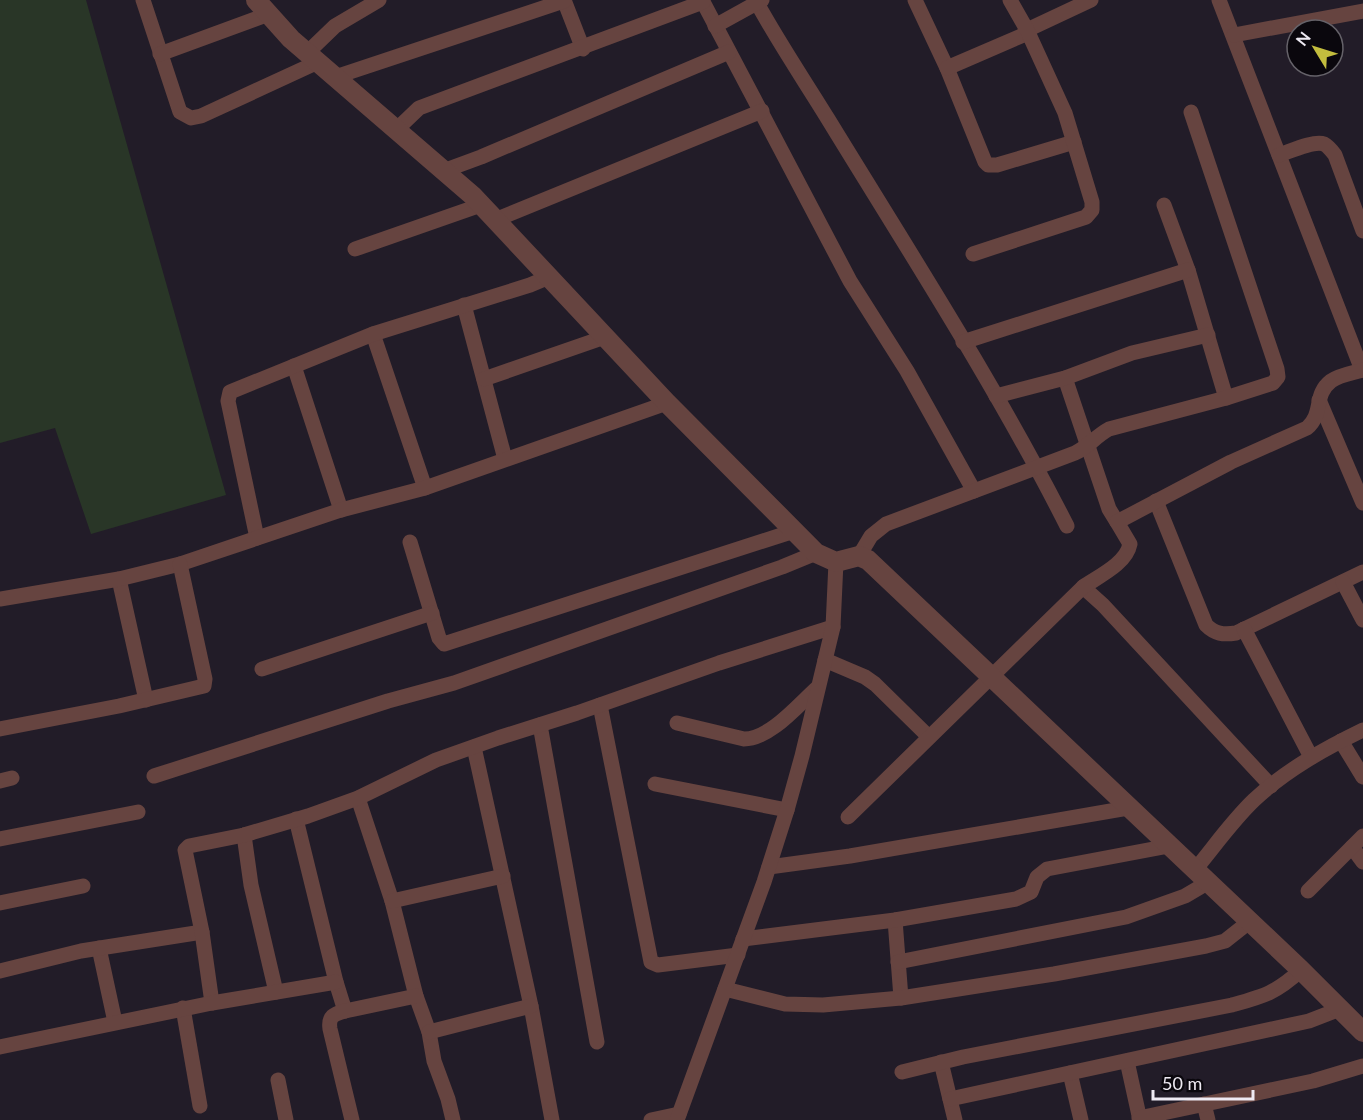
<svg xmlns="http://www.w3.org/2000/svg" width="1363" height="1120" font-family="Lato,sans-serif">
<rect width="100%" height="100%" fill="#221c28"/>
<path fill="#293627" d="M 0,0 L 86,0 L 226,495 L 91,534 L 55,428 L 0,443 Z"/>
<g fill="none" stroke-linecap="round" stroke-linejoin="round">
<g stroke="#664440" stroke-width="15">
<path d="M 143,0 L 180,112 L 191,118 L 201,116 L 318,62"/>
<path d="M 564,0 L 583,49"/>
<path d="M 702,0 L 850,281 L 907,371 L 974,491"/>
<path d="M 915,0 L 947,68 L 985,162 L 988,165 L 997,165 L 1074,142"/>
<path d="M 1219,0 L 1362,370"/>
<path d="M 757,3 C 779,43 804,80 828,119 C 910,253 996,386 1067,526"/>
<path d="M 715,26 L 762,0"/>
<path d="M 1027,30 L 1091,0"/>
<path d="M 1234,35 L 1363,11"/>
<path d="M 307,53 L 335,26 L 379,0"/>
<path d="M 160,54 L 269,14"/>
<path d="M 947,68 L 1028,33"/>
<path d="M 335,77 L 564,1"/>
<path d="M 396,130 L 419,108 L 703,2"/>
<path d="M 1279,155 C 1289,152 1314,140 1324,144 C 1328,146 1332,151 1335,155 L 1363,231"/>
<path d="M 443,171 L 481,157 L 729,52"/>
<path d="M 1164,205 L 1188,270 L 1226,398"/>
<path d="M 495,220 L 762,111"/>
<path d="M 355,249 L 481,205"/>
<path d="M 973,254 L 1086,217 L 1092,210 L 1092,202 L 1065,113 L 1027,30 L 1010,0"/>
<path d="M 464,305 L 505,459"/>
<path d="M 373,334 L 425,488"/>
<path d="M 963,342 L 1188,270"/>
<path d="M 294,366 L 341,510"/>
<path d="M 1065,378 L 1109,509 L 1117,522"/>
<path d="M 484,379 L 605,337"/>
<path d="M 996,396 L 1065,378 L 1132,353 L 1208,335"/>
<path d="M 1319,400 L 1363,503"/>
<path d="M 1156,501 L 1206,625 C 1215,634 1223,635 1236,633 L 1363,572"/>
<path d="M 257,538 L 228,401 L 230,392 L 373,334 L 530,285 L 549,277"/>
<path d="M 410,542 L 439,638 L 444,644 L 794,531"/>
<path d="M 859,556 L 871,536 L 886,524 L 1075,453 C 1088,447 1096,436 1109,429 L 1226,398 L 1273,383 L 1278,377 L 1277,369 L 1191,112"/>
<path d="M 119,579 L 146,700"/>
<path d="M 1343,582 L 1363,620"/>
<path d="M 1083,587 L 1103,605 L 1271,786"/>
<path d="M 0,599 L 119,579 L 180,564 L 341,510 L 425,488 L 667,403"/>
<path d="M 1244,629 L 1311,757"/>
<path d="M 825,660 L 865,677 L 875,684 L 929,737"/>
<path d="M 262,669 L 432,613"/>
<path d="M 600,705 L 651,962 L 658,965 L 738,955"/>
<path d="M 677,723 L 744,739 C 770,739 798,705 817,688"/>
<path d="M 540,725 L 597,1042"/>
<path d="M 0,729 L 119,706 L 204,686 L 205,679 L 180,564"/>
<path d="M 1341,741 L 1363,777"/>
<path d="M 474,747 L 531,1006 L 552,1120"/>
<path d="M 154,776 L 388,701 L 454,683 L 782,567 L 816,553"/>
<path d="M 0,781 L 12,778"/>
<path d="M 655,784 L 787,810"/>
<path d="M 358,798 L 392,901 L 416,996 L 429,1032 L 434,1061 L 448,1099 L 453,1120"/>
<path d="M 848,817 L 1083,587 C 1099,576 1126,564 1130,544 L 1117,522 L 1231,462 L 1307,428 C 1324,413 1313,395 1331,381 C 1339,375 1353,373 1363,370"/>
<path d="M 296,819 L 336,982 L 345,1011"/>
<path d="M 244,835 L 251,885 L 276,992"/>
<path d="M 0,839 L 138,812"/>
<path d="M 1352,847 L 1363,862"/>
<path d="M 769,867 L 850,856 L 1128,808"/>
<path d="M 1194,871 C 1214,847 1232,821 1254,800 C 1286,770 1324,749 1363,730"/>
<path d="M 1308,891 L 1363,836"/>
<path d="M 392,901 L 503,876"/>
<path d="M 0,903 L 83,886"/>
<path d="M 895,920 L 901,998"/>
<path d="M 743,939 L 895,920 L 1016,899 L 1031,892 L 1037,877 L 1047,869 L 1169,846"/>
<path d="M 99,948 L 115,1022"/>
<path d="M 898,962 L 1126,917 L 1185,896 L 1207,883"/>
<path d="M 0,971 L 81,951 L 202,932"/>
<path d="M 725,989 L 785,1004 L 823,1005 L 901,998 L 1054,974 L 1206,946 L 1225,941 L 1249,922"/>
<path d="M 212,1003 L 202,932 L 185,850 L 189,846 L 244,835 L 308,816 L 358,798 L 436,760 L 498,738 L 577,713 L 719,663 L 833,627"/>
<path d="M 183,1008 L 200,1106"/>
<path d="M 429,1032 L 531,1006"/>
<path d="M 0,1047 L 212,1003 L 336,982"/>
<path d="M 1127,1061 L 1140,1120"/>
<path d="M 941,1062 L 955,1120"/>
<path d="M 902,1072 L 963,1057 L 1232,1005 C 1264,996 1276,993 1301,970"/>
<path d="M 1070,1073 L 1081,1120"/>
<path d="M 278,1080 L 286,1120"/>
<path d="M 950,1099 L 1309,1021 L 1340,1009"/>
<path d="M 1204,1104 L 1208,1120"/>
<path d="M 1139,1118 L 1313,1081 L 1363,1066"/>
<path d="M 352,1120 L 330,1029 C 328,1016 334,1014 345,1011 L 416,996"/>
<path d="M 651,1120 L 679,1114"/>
<path d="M 677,1120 L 764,882 L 787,810 L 802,756 L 833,627 L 836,562"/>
</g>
<path stroke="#664440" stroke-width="20" d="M 256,0 L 291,39 L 473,196 L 667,403 L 816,553 L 836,562 L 859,556 L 868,560 L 1301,970 L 1363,1032"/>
</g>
<g transform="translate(1315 48) rotate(308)"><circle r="28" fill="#0a070d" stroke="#656269" stroke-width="1.5"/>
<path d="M0-4.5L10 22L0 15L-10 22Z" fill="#c3bd3e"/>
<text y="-9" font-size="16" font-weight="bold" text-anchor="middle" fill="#eeeaf3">N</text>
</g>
<path d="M1153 1090v9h100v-9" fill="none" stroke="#eeeaf3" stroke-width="3"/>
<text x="1162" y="1090" font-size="18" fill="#eeeaf3" stroke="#0a070d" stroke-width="4.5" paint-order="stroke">50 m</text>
</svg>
